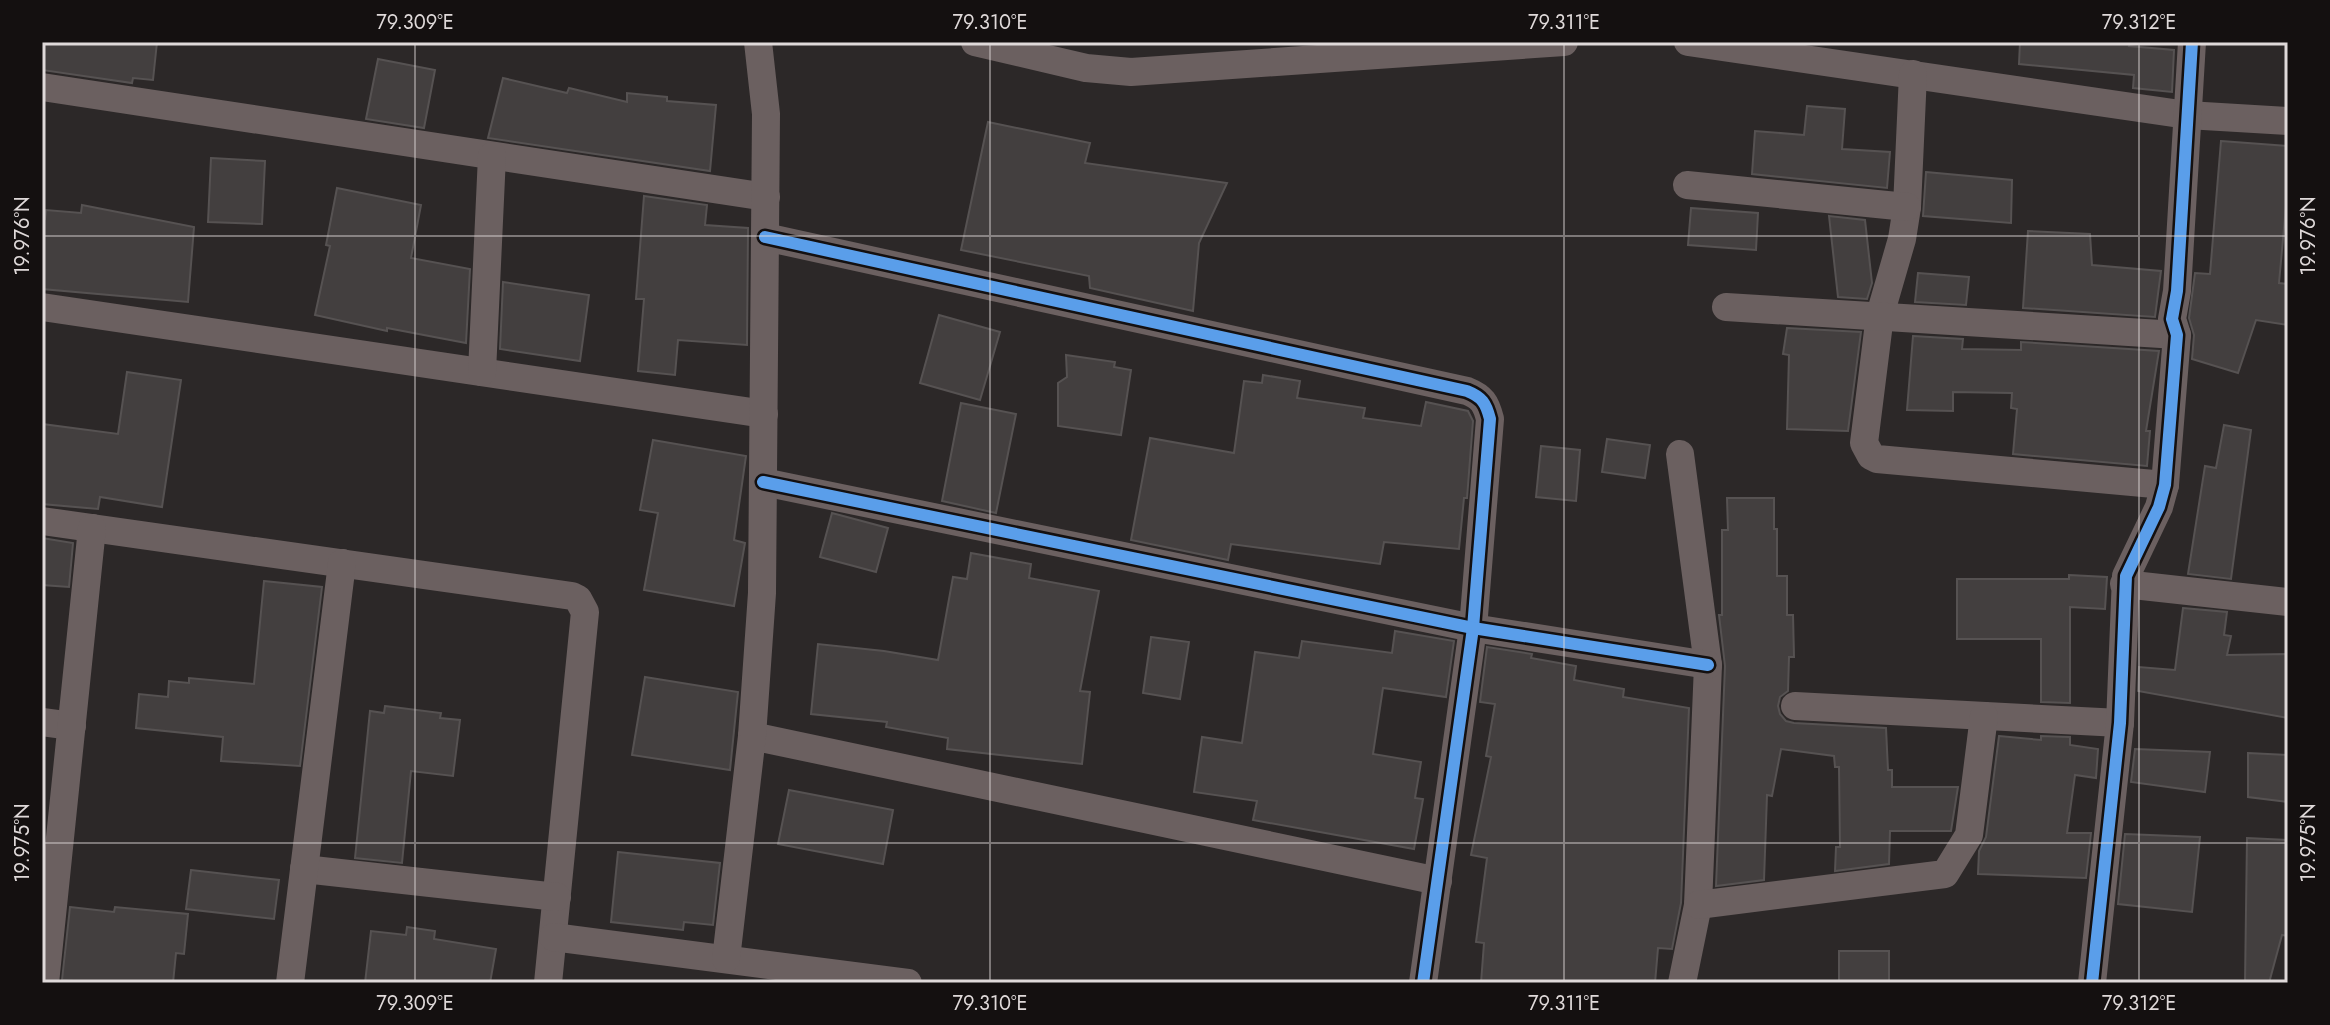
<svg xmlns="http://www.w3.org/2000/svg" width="2330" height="1025" font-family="Jost,sans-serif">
<rect width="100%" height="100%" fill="#2c2828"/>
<g fill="#433f3f" stroke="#565252" stroke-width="2">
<path d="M 42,42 L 157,42 L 153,80 L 133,78 L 132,83 L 42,70 Z"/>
<path d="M 2020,42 L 2130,42 L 2129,46 L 2174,50 L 2172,92 L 2133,88 L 2134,75 L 2019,64 Z"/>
<path d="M 378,59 L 435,70 L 424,128 L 366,119 Z"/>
<path d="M 503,78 L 567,93 L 569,88 L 627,102 L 627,93 L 667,97 L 667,101 L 716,105 L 710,171 L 488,138 Z"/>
<path d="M 1807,106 L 1845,109 L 1842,149 L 1890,152 L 1887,188 L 1752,174 L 1755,131 L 1804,135 Z"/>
<path d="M 988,122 L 1090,143 L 1085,163 L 1227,183 L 1199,243 L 1193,311 L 1090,288 L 1089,276 L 961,250 Z"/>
<path d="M 2221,141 L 2288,146 L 2288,206 L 2286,206 L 2279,283 L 2288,284 L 2288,325 L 2256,320 L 2238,373 L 2192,359 L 2194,335 L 2189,318 L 2195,273 L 2210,274 Z"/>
<path d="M 211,158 L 265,161 L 262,224 L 208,222 Z"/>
<path d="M 1926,172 L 2012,180 L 2011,223 L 1923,216 Z"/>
<path d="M 337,188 L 421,205 L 411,258 L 470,269 L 466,343 L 387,328 L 387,331 L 315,315 L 330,246 L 326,245 Z"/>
<path d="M 644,196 L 707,205 L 705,225 L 748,228 L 747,345 L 678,340 L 675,375 L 638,371 L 644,299 L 636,299 Z"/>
<path d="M 82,205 L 194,227 L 188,302 L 42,289 L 42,218 L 45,219 L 46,210 L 81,213 Z"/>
<path d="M 1691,208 L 1758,213 L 1756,250 L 1688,245 Z"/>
<path d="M 1829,216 L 1865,220 L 1872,283 L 1867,299 L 1838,297 Z"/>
<path d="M 2028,231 L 2090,234 L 2092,265 L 2161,271 L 2155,317 L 2023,308 Z"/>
<path d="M 1918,273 L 1969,277 L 1966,305 L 1915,302 Z"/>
<path d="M 503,282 L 589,295 L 580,361 L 500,349 Z"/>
<path d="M 939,315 L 1000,332 L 980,400 L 920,383 Z"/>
<path d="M 1787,328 L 1861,332 L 1848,431 L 1787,429 L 1789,355 L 1783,354 Z"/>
<path d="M 1913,336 L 1963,339 L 1962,349 L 2021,350 L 2021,342 L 2159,351 L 2146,431 L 2150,431 L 2147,466 L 2013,454 L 2017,409 L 2011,408 L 2012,393 L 1953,392 L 1953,411 L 1907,410 Z"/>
<path d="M 1066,355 L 1115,362 L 1114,367 L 1131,370 L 1121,435 L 1058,426 L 1058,383 L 1067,377 Z"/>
<path d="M 127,372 L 181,380 L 162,507 L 100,497 L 98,509 L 42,504 L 42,424 L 118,434 Z"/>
<path d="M 1263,375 L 1300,381 L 1297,398 L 1365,408 L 1363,418 L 1421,426 L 1426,402 L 1468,411 L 1473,421 L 1467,498 L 1464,498 L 1459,549 L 1384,542 L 1380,564 L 1231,544 L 1228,560 L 1131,540 L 1150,438 L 1234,453 L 1244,381 L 1262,383 Z"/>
<path d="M 961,403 L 1016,414 L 996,513 L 942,501 Z"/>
<path d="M 2224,425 L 2251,430 L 2231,579 L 2188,574 L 2205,466 L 2216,468 Z"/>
<path d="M 1607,439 L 1650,445 L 1645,478 L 1602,472 Z"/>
<path d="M 653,440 L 746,456 L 734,540 L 745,543 L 734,606 L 644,590 L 658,513 L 640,510 Z"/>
<path d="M 1541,446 L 1580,450 L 1576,501 L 1536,497 Z"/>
<path d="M 1727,498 L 1774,498 L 1774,529 L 1777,529 L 1777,576 L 1787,576 L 1787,615 L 1793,615 L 1794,657 L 1789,657 L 1788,691 L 1780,697 L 1778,706 L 1780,714 L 1786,721 L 1794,723 L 1886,728 L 1888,770 L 1892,770 L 1892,787 L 1958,787 L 1951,831 L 1890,831 L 1889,864 L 1835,871 L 1836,847 L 1840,847 L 1839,767 L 1835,767 L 1834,756 L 1781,749 L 1772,796 L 1767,795 L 1764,880 L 1716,886 L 1725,666 L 1719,615 L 1722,615 L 1722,530 L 1728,530 Z"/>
<path d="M 832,513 L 888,528 L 876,572 L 820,557 Z"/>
<path d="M 42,538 L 73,543 L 69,587 L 42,585 Z"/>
<path d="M 971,553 L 1031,564 L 1029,578 L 1099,591 L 1080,691 L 1090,692 L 1082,764 L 947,749 L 948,738 L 886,727 L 887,722 L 811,714 L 818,644 L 884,651 L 938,660 L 953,577 L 967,579 Z"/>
<path d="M 2069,575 L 2107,577 L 2105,609 L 2070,607 L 2070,703 L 2041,702 L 2041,639 L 1957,639 L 1957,579 L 2069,579 Z"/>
<path d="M 264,581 L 322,587 L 300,766 L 221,761 L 223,737 L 136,728 L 139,694 L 168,697 L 169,681 L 189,683 L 189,678 L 254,684 Z"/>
<path d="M 2183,608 L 2227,612 L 2224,635 L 2231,636 L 2227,655 L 2288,654 L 2288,718 L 2138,691 L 2139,667 L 2175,670 Z"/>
<path d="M 1395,631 L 1454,641 L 1446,697 L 1383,688 L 1373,754 L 1421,762 L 1415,798 L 1423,799 L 1414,849 L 1253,820 L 1257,801 L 1194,792 L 1202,737 L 1242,743 L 1255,652 L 1299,658 L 1302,641 L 1392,653 Z"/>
<path d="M 1151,637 L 1189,642 L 1180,699 L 1143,693 Z"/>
<path d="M 1487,647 L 1532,654 L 1531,658 L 1576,666 L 1574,680 L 1624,689 L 1623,697 L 1689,708 L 1681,903 L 1672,949 L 1658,948 L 1655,983 L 1481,983 L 1484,943 L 1476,942 L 1487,858 L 1471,855 L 1491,757 L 1486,756 L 1495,704 L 1480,702 Z"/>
<path d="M 645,677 L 738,692 L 730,770 L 632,755 Z"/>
<path d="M 385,706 L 441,713 L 440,718 L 460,720 L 453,776 L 411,771 L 402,863 L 355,858 L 370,711 L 384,713 Z"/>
<path d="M 1999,736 L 2041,740 L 2041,736 L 2070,737 L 2070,745 L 2098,749 L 2096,778 L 2075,775 L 2067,833 L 2091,833 L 2086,878 L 1978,874 L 1979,851 L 1986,837 Z"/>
<path d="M 2135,749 L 2210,752 L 2205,792 L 2131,782 Z"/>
<path d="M 2248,753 L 2288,755 L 2288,802 L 2248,797 Z"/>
<path d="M 789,790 L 893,810 L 883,864 L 778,844 Z"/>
<path d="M 2125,834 L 2200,837 L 2192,912 L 2118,904 Z"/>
<path d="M 2247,838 L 2288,840 L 2288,936 L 2282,935 L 2269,983 L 2245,983 Z"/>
<path d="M 618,852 L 720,863 L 713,925 L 684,922 L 683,930 L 611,922 Z"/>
<path d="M 191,870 L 279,880 L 274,919 L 186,909 Z"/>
<path d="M 70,907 L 114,912 L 115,907 L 188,914 L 184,954 L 176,953 L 173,983 L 96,983 L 62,980 Z"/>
<path d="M 407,927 L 435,931 L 434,939 L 496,949 L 490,983 L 365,983 L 371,931 L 406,935 Z"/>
<rect x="1839" y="951" width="50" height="32"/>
</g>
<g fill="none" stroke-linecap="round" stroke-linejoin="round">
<g stroke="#6b6060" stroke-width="28">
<path d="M 975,42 L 1086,68 L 1131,72 L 1564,42"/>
<path d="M 1688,42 L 2187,115 L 2288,121"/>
<path d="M 1913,74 L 1907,207 L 1902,239 L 1880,315 L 1864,443 L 1871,456 L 1877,459 L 2165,485"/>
<path d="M 42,87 L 766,197"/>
<path d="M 1687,185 L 1907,207"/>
<path d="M 765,237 L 1467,391 C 1482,397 1486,403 1490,419 L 1473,628 L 1423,983"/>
<path d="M 42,307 L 764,414"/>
<path d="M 1726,307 L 2177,335"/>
<path d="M 482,372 L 492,156"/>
<path d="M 1680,454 L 1708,665 L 1698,905 L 1682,983"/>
<path d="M 763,482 L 1473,628 L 1708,665"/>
<path d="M 42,521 L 572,596 L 578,599 L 585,612 L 548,983"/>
<path d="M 2124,584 L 2288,602"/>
<path d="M 1795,706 L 2120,723"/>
<path d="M 42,722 L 72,726"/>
<path d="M 752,736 L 1438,881"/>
<path d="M 304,869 L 557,897"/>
<path d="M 1698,905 L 1945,874 L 1969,835 L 1984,716"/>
<path d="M 553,937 L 908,983"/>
<path d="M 726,959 L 752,736 L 762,593 L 766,114 L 758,42"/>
<path d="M 45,983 L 92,528"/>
<path d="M 290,983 L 342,563"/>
<path d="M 2092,983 L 2120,723 L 2126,576 L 2159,507 L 2165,485 L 2177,335 L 2172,319 L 2177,291 L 2192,42"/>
</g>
<g stroke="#141010" stroke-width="17">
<g id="cycleway">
<path d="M 765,237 L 1467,391 C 1482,397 1486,403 1490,419 L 1473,628 L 1423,983"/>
<path d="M 763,482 L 1473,628 L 1708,665"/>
<path d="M 2092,983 L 2120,723 L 2126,576 L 2159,507 L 2165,485 L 2177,335 L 2172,319 L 2177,291 L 2192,42"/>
</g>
</g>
<use href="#cycleway" stroke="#5a9eea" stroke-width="12"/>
</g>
<path fill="none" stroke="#dfd9d9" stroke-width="2" stroke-opacity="0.45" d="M 415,42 L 415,983M 990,42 L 990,983M 1564,42 L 1564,983M 2139,42 L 2139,983M 42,236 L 2288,236M 42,843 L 2288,843"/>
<rect width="2330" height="1025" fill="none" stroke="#141010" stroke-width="88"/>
<rect x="44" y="44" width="2242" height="937" fill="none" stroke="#dfd9d9" stroke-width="3"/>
<g font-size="20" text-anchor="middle" fill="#dfd9d9">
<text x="415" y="29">79.309°E</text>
<text x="990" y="29">79.310°E</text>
<text x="1564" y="29">79.311°E</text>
<text x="2139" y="29">79.312°E</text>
<text transform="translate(22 236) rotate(-90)" y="7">19.976°N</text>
<text transform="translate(2308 236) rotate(-90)" y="7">19.976°N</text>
<text transform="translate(22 843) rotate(-90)" y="7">19.975°N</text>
<text transform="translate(2308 843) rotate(-90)" y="7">19.975°N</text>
<text x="415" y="1010">79.309°E</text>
<text x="990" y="1010">79.310°E</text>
<text x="1564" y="1010">79.311°E</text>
<text x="2139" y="1010">79.312°E</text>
</g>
</svg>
